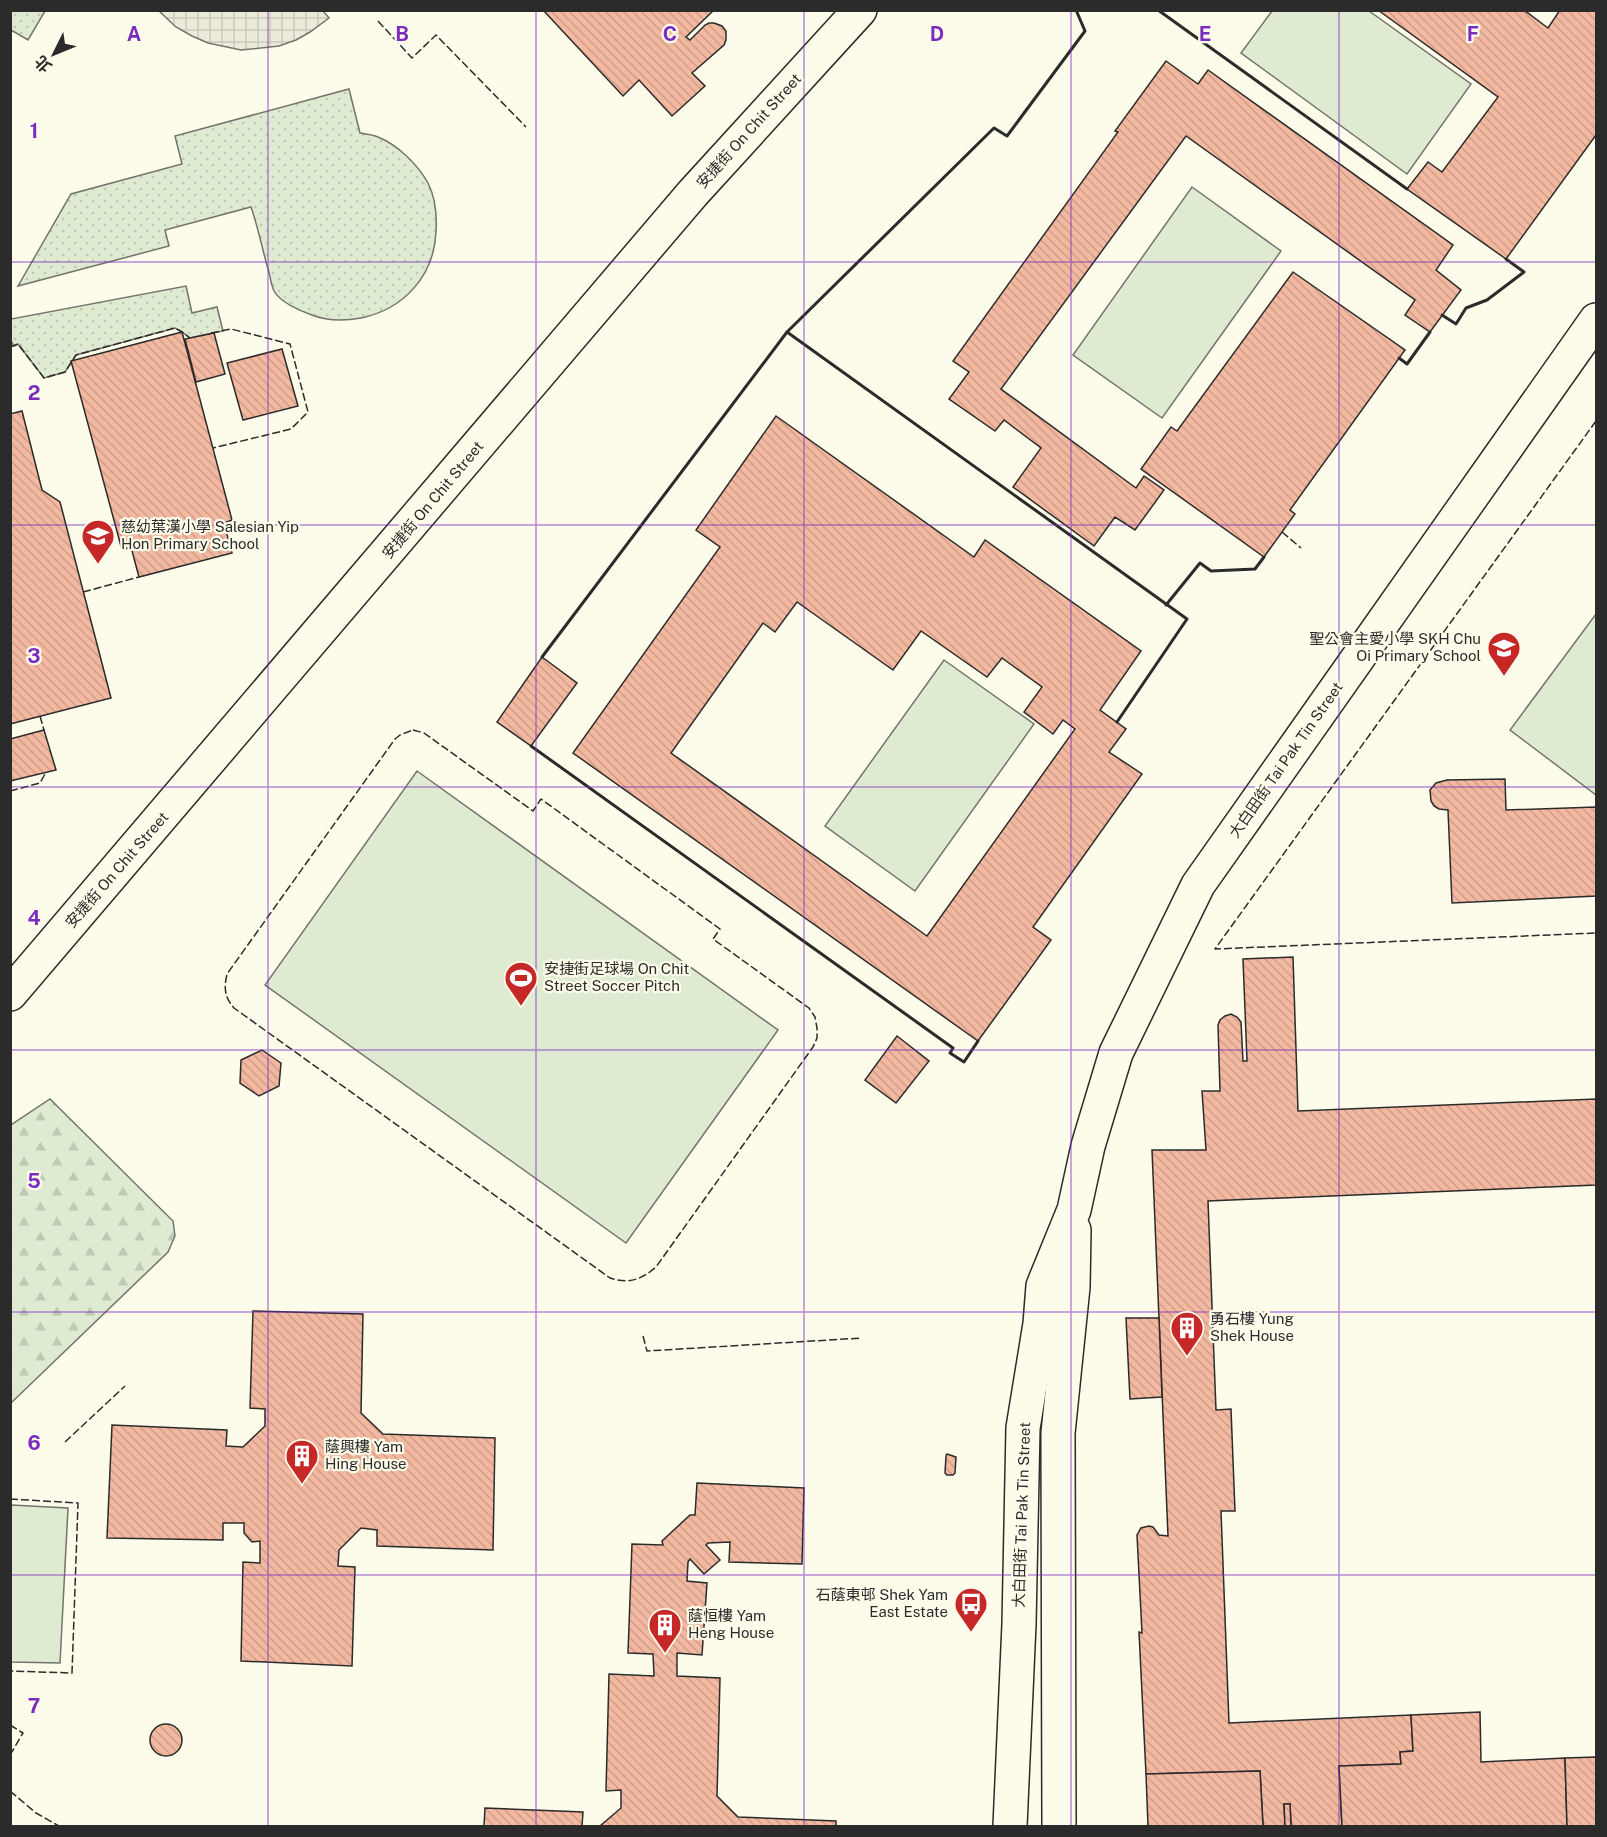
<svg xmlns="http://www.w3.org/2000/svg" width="1607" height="1837" font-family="'Public Sans','Noto Sans TC',sans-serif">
<defs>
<pattern id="grass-dots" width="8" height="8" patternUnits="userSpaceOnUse" patternTransform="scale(1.5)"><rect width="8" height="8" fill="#deebd1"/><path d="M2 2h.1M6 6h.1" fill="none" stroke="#bfcab4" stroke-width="1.8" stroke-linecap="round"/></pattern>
<pattern id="forest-firs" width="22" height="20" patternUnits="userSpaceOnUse" patternTransform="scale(1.5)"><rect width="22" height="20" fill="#deebd1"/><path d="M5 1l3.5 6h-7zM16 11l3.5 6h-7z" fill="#bfcab4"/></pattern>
<pattern id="plaza-grid" width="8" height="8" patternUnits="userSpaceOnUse" patternTransform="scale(1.5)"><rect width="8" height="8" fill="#eceadb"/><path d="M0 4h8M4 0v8" fill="none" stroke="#cbc9bc"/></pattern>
<pattern id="building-back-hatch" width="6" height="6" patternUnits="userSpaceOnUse" patternTransform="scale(1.5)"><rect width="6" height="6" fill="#f2b8a0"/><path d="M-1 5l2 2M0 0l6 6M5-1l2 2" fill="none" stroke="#d09e8a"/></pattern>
</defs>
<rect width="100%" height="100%" fill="#fdfbea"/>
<g fill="url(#grass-dots)" stroke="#74746e" stroke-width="1.5">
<path d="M 11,10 L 45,10 L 45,11 L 28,40 L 11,30 Z"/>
<path d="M 349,89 L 360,133 C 366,134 373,135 378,137 C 398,145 418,165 428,183 C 436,199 437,216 436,232 C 434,276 404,309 361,318 C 345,321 327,321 312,315 C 300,311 280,302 274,291 C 271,285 270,275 268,269 C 262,248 258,227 251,207 L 165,230 L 169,246 L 18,286 L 71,194 L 182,164 L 175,136 Z"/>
<path d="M 186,286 L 192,313 L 217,307 L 223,331 L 190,338 L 182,332 L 175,328 L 76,355 L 65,372 L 44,378 L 18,344 L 14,346 L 11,341 L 11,319 Z"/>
</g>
<path fill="url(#forest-firs)" stroke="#74746e" stroke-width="1.5" d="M 50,1099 L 173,1221 L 175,1236 L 168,1252 L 11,1403 L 11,1125 Z"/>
<g fill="#deebd1" stroke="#74746e" stroke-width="1.5">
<path d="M 1272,11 L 1369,11 L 1471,84 L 1407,174 L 1241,53 Z"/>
<path d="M 1192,187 L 1281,251 L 1162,418 L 1073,355 Z"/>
<path d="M 1596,614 L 1596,795 L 1510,730 Z"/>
<path d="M 944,660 L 1034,724 L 915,891 L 825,826 Z"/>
<path d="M 417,771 L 778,1030 L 626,1243 L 265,985 Z"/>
<path d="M 11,1505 L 68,1508 L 60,1663 L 11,1662 Z"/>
</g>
<path fill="url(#plaza-grid)" stroke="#74746e" stroke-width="1.5" d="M 323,11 L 329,18 L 310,32 L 296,40 L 279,46 L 241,50 L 208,43 L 192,36 L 176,27 L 159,11 Z"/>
<g fill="url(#building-back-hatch)" stroke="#2b2b2b" stroke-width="1.5" fill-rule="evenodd">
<path d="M 543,10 L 714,10 L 686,37 L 690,40 L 705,25 L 709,23 L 714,23 L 722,26 L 726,31 L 726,40 L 724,45 L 692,73 L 705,86 L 672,116 L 639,80 L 623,96 Z"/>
<path d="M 1378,10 L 1524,10 L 1548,28 L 1560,10 L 1596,10 L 1596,135 L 1506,259 L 1407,189 L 1428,162 L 1442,172 L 1498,97 Z"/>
<path d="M 1166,61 L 1198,84 L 1208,70 L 1453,245 L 1436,270 L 1461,290 L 1430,332 L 1405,315 L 1415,300 L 1186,136 L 1001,389 L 1136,488 L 1144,476 L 1164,490 L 1135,530 L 1115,517 L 1094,546 L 1013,487 L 1041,448 L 1004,420 L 995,431 L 949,399 L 969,372 L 953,361 L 1118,132 L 1115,131 Z"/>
<path d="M 1293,272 L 1405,350 L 1290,510 L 1295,514 L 1264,557 L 1141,469 L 1171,427 L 1177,431 Z"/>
<path d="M 182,332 L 232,520 L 224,523 L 232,553 L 139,577 L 131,547 L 122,550 L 71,361 Z"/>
<path d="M 214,333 L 225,374 L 196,382 L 185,339 Z"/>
<path d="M 282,349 L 298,406 L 243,420 L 227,363 Z"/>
<path d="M 22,411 L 42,490 L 60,502 L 111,698 L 10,724 L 10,414 Z"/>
<path d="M 776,416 L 974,557 L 985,540 L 1141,651 L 1100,710 L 1126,729 L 1109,752 L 1142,774 L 1033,927 L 1051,940 L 978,1041 L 573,753 L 720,547 L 696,530 ZM 797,602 L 893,670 L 921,631 L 987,677 L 1002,658 L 1042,687 L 1024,712 L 1053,734 L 1063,720 L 1075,729 L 927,936 L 671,753 L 763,623 L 775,632 Z"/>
<path d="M 542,657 L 577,683 L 531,746 L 497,722 Z"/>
<path d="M 44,730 L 56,770 L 10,781 L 10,739 Z"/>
<path d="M 1505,779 L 1506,810 L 1596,807 L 1596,896 L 1452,903 L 1448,810 L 1439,809 L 1434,806 L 1431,801 L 1430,790 L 1436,783 L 1447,780 Z"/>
<path d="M 1293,957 L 1298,1111 L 1596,1099 L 1596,1185 L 1208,1201 L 1216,1410 L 1231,1409 L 1235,1511 L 1221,1511 L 1229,1723 L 1411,1715 L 1413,1751 L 1400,1752 L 1401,1764 L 1339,1766 L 1342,1826 L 1291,1826 L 1290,1804 L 1284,1804 L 1285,1826 L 1263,1826 L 1260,1771 L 1146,1774 L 1139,1632 L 1142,1633 L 1137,1535 L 1141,1528 L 1149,1526 L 1153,1527 L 1159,1535 L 1168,1536 L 1152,1150 L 1206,1150 L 1202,1091 L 1220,1091 L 1218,1025 L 1220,1020 L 1225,1016 L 1231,1014 L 1237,1017 L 1241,1022 L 1243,1061 L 1247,1061 L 1243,959 Z"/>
<path d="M 897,1036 L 929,1061 L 896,1103 L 865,1080 Z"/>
<path d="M 262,1050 L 281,1063 L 279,1086 L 259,1096 L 240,1083 L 241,1060 Z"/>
<path d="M 253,1311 L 363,1314 L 361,1413 L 383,1434 L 495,1438 L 493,1550 L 377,1546 L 377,1530 L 361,1528 L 339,1550 L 338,1566 L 355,1567 L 352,1666 L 241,1661 L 243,1562 L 260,1563 L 260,1541 L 252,1542 L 244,1533 L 244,1523 L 223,1523 L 223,1540 L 107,1538 L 112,1425 L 227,1430 L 226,1446 L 243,1447 L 265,1426 L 265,1409 L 250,1408 Z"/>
<path d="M 1126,1318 L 1159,1318 L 1162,1397 L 1130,1399 Z"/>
<path d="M 947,1454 L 956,1457 L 955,1473 L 953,1475 L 947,1475 L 945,1473 L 946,1456 Z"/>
<path d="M 697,1483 L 804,1488 L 802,1564 L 729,1562 L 730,1542 L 708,1543 L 706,1545 L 720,1560 L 704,1574 L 690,1559 L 688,1562 L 687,1581 L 707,1583 L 702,1655 L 677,1653 L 677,1676 L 720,1678 L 717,1796 L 738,1817 L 836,1821 L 836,1826 L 600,1826 L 621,1808 L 621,1790 L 606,1791 L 609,1674 L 654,1676 L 653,1654 L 628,1653 L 632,1544 L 663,1545 L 662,1541 L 690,1515 L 695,1515 Z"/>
<path d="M 1480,1712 L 1481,1762 L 1565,1758 L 1567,1826 L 1342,1826 L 1339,1766 L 1401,1764 L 1400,1752 L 1413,1751 L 1411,1715 Z"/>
<circle cx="166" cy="1740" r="16"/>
<path d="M 1596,1757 L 1596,1826 L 1567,1826 L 1565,1758 Z"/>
<path d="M 1260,1771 L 1263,1826 L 1148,1826 L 1146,1774 Z"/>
<path d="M 1284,1804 L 1290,1804 L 1291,1826 L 1285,1826 Z"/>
<path d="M 485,1808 L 583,1812 L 582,1826 L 484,1826 Z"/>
</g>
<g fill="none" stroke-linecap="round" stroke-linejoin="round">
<g stroke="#2b2b2b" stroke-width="36">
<g id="minor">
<path d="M 10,994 L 693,193 L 860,10"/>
<path d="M 1010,1826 L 1019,1624 L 1023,1428 L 1040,1324 L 1043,1286 L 1074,1210 L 1088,1146 L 1116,1053 L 1198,885 L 1596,320"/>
<path d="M 1059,1826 L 1058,1433 L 1073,1287 L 1074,1230"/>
</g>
</g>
<use href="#minor" stroke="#fdfbea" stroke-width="33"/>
<g stroke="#2b2b2b" stroke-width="1.5" stroke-dasharray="8 3" stroke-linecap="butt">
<path d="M 378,21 L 412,58 L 436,35 L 526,127"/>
<path d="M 211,333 L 231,329 L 290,344 L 308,412 L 291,429 L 213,448"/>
<path d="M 10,347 L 18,344 L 44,378 L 65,372 L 76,355 L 175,328 L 182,332 L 190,338"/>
<path d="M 1596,421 L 1215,949 L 1596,933"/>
<path d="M 1282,532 L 1301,548"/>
<path d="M 83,592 L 139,577"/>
<path d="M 40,716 L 44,730"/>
<path d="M 413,730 L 424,733 L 533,811 L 541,799 L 720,929 L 713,939 L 809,1008 L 815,1017 L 817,1028 L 817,1038 L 813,1047 L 656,1267 C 641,1280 629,1284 610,1278 L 234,1008 C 224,997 224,987 227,974 L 395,739 L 400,735 Z"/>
<path d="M 10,791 L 40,783 L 46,772"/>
<path d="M 643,1336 L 647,1351 L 862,1338"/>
<path d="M 65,1442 L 125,1386"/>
<path d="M 10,1499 L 78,1503 L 72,1673 L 10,1671"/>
<path d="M 10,1725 L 23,1733 L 10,1755"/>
<path d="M 10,1791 L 36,1813 L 59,1826"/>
</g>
<g stroke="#2b2b2b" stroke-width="3">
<path d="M 1158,10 L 1407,189"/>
<path d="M 1442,315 L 1456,324 L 1466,308 L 1487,300 L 1524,272 L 1506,259"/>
<path d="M 787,332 L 1187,619 L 1117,722"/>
<path d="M 1399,358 L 1407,364 L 1430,332"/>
<path d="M 1166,605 L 1200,563 L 1211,571 L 1255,569 L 1264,557"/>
<path d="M 542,657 L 787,332 L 994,128 L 1007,136 L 1085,31 L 1076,10"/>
<path d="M 531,746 L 953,1048 L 950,1053 L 964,1062 L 978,1041"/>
</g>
</g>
<path fill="none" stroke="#7b2cbf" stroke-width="1.5" stroke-opacity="0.55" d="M 268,10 L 268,1826M 536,10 L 536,1826M 804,10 L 804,1826M 1071,10 L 1071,1826M 1339,10 L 1339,1826M 10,262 L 1596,262M 10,525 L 1596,525M 10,787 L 1596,787M 10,1050 L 1596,1050M 10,1312 L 1596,1312M 10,1575 L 1596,1575"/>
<defs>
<g id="school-pin" transform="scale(1.725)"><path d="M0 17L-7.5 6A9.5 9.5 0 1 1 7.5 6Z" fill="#c62828" stroke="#fdfbea"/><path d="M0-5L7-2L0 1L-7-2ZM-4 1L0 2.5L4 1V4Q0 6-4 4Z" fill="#fff"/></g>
<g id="stadium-pin" transform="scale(1.725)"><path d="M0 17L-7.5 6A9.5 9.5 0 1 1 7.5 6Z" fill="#c62828" stroke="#fdfbea"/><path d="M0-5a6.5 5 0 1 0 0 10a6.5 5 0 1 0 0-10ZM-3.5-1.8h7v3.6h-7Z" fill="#fff"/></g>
<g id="building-pin" transform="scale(1.725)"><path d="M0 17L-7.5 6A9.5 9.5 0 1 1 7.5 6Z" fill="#c62828" stroke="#fdfbea"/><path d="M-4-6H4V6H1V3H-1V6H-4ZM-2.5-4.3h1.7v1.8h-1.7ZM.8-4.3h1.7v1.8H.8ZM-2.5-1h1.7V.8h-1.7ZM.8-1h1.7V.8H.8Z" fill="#fff"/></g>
<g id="bus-pin" transform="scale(1.725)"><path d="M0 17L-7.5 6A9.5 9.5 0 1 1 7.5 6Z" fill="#c62828" stroke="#fdfbea"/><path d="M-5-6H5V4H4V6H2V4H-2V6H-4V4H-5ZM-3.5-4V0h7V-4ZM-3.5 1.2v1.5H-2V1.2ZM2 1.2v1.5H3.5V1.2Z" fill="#fff"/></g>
</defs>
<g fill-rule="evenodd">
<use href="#school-pin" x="98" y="536"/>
<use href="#school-pin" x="1504" y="648"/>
<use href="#stadium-pin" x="521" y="978"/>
<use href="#building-pin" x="1187" y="1328"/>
<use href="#building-pin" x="302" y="1456"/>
<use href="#bus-pin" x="971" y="1604"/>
<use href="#building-pin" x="665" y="1625"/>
</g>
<g text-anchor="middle" stroke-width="4.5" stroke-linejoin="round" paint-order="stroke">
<g font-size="15" fill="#2b2b2b" stroke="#fdfbea">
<text transform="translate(749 131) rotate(-48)" y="5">安捷街 On Chit Street</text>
<text transform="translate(433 500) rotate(-50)" y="5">安捷街 On Chit Street</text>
<text transform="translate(1286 760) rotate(-55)" y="5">大白田街 Tai Pak Tin Street</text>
<text transform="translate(117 870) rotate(-49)" y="5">安捷街 On Chit Street</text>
<text transform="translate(1022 1515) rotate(-88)" y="5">大白田街 Tai Pak Tin Street</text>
</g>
<g font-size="15" fill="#2b2b2b" stroke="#fdfbea" text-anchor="start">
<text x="121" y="532">慈幼葉漢小學 Salesian Yip<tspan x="121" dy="17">Hon Primary School</tspan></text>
<text x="1481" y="644" text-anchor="end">聖公會主愛小學 SKH Chu<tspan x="1481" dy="17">Oi Primary School</tspan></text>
<text x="544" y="974">安捷街足球場 On Chit<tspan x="544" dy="17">Street Soccer Pitch</tspan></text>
<text x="1210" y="1324">勇石樓 Yung<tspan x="1210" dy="17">Shek House</tspan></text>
<text x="325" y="1452">蔭興樓 Yam<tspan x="325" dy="17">Hing House</tspan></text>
<text x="948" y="1600" text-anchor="end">石蔭東邨 Shek Yam<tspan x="948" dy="17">East Estate</tspan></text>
<text x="688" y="1621">蔭恒樓 Yam<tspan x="688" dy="17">Heng House</tspan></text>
</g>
</g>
<g font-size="20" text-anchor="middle" font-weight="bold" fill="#7b2cbf" stroke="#fdfbea" stroke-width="4.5" stroke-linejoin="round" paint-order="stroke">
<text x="134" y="41">A</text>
<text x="402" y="41">B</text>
<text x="670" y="41">C</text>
<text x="937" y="41">D</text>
<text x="1205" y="41">E</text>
<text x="1473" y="41">F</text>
<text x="34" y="138">1</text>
<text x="34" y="400">2</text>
<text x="34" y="663">3</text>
<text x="34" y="925">4</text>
<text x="34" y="1188">5</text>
<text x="34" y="1450">6</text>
<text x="34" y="1713">7</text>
</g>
<rect width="1607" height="1837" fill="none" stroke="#2b2b2b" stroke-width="24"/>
<g transform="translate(54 54) rotate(227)" stroke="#fdfbea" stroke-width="4.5" paint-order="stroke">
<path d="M0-4.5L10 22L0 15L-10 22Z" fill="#2b2b2b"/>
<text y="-9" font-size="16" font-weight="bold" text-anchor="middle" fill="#2b2b2b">北</text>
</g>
</svg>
